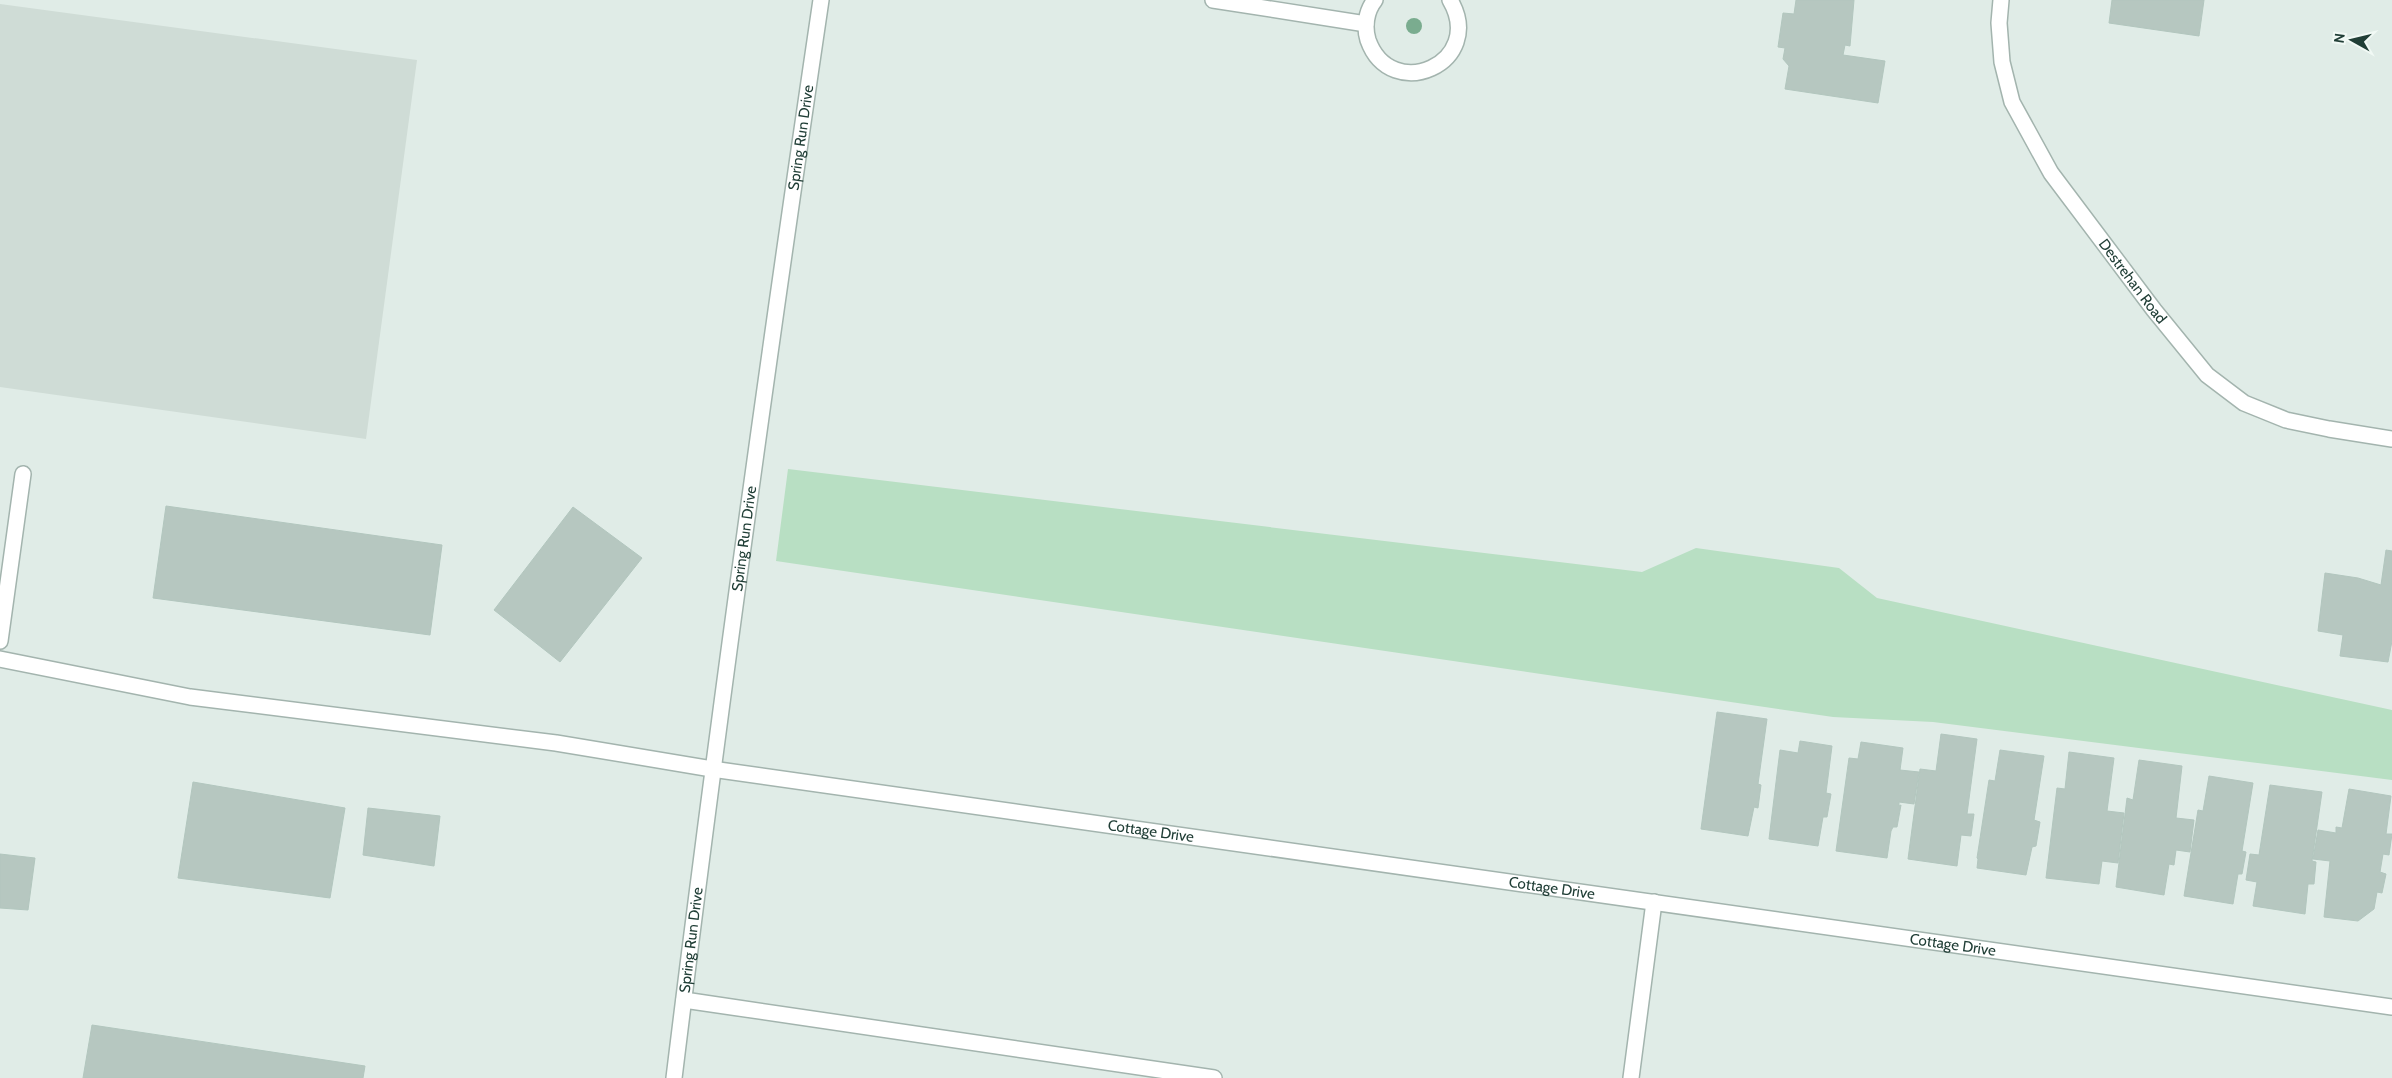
<svg xmlns="http://www.w3.org/2000/svg" width="2392" height="1078" font-family="Cabin,sans-serif">
<rect width="100%" height="100%" fill="#e0ece7"/>
<path fill="#cfdcd6" d="M 0,4 L 417,60 L 366,439 L 0,387 Z"/>
<path fill="#b8dfc3" d="M 788,469 L 1642,572 L 1696,548 L 1839,568 L 1877,598 L 2392,710 L 2392,780 L 1933,722 L 1833,717 L 776,561 Z"/>
<g fill="#b6c7c0" stroke="#b2c6be">
<path d="M 1796,0 L 1854,0 L 1850,46 L 1845,45 L 1843,55 L 1885,61 L 1878,103 L 1785,89 L 1789,66 L 1783,59 L 1785,48 L 1778,47 L 1783,13 L 1794,14 Z"/>
<path d="M 2112,0 L 2204,0 L 2199,36 L 2109,23 Z"/>
<path d="M 166,506 L 442,545 L 430,635 L 153,598 Z"/>
<path d="M 573,507 L 642,558 L 560,662 L 494,610 Z"/>
<path d="M 2386,550 L 2392,551 L 2392,641 L 2388,662 L 2340,656 L 2343,635 L 2318,631 L 2325,573 L 2358,578 L 2381,585 Z"/>
<path d="M 1717,712 L 1767,719 L 1758,784 L 1761,785 L 1758,808 L 1754,807 L 1748,836 L 1701,829 Z"/>
<path d="M 1941,734 L 1977,739 L 1967,814 L 1974,814 L 1971,836 L 1961,835 L 1957,866 L 1908,859 L 1920,769 L 1936,771 Z"/>
<path d="M 1800,741 L 1832,746 L 1826,793 L 1831,794 L 1827,817 L 1823,817 L 1818,846 L 1769,839 L 1780,750 L 1798,753 Z"/>
<path d="M 1861,742 L 1903,748 L 1900,770 L 1919,772 L 1914,804 L 1899,802 L 1899,806 L 1901,805 L 1897,827 L 1893,827 L 1891,831 L 1887,858 L 1836,851 L 1849,758 L 1858,759 Z"/>
<path d="M 2000,750 L 2044,756 L 2034,820 L 2040,822 L 2036,846 L 2032,847 L 2026,875 L 1977,868 L 1978,859 L 1977,858 L 1989,780 L 1995,781 Z"/>
<path d="M 2069,752 L 2114,758 L 2107,811 L 2124,813 L 2118,863 L 2102,861 L 2099,884 L 2046,878 L 2057,788 L 2065,789 Z"/>
<path d="M 2139,760 L 2182,766 L 2176,818 L 2194,820 L 2190,852 L 2176,850 L 2174,865 L 2169,864 L 2164,895 L 2116,887 L 2127,798 L 2133,800 Z"/>
<path d="M 2209,776 L 2253,783 L 2242,851 L 2246,852 L 2242,874 L 2238,874 L 2233,904 L 2184,896 L 2198,810 L 2203,811 Z"/>
<path d="M 193,782 L 345,808 L 330,898 L 178,878 Z"/>
<path d="M 2270,785 L 2322,792 L 2312,861 L 2316,862 L 2314,884 L 2308,884 L 2305,914 L 2253,906 L 2257,882 L 2246,880 L 2250,854 L 2259,855 Z"/>
<path d="M 2349,789 L 2391,796 L 2386,834 L 2392,834 L 2389,855 L 2383,854 L 2380,872 L 2386,874 L 2382,893 L 2377,892 L 2374,909 L 2358,921 L 2324,917 L 2330,861 L 2313,859 L 2318,830 L 2336,833 L 2336,827 L 2342,828 Z"/>
<path d="M 368,808 L 440,816 L 434,866 L 363,855 Z"/>
<path d="M 0,854 L 35,858 L 28,910 L 0,908 Z"/>
<path d="M 92,1025 L 365,1066 L 363,1078 L 83,1078 Z"/>
</g>
<g fill="none" stroke-linecap="round" stroke-linejoin="round">
<g stroke="#a3b4ae" stroke-width="18">
<g id="service">
<path d="M 684,1000 L 1214,1078"/>
<path d="M 1631,1078 L 1654,902"/>
</g>
</g>
<g stroke="#a3b4ae" stroke-width="18">
<g id="minor">
<path d="M 1213,0 L 1366,24"/>
<path d="M 1375,0 C 1366,11 1364,27 1368,40 C 1391,105 1487,63 1450,0"/>
<path id="s1" d="M 2001,0 L 1999,23 L 2002,62 L 2012,102 L 2051,173 L 2154,310 L 2207,375 L 2244,403 L 2286,420 L 2329,429 L 2392,439"/>
<path d="M 0,641 L 23,474"/>
<path id="s2" d="M 0,659 L 190,697 L 556,743 L 712,769 L 2392,1007"/>
<path id="s3" d="M 674,1078 C 718,718 768,359 821,0"/>
</g>
</g>
<use href="#service" stroke="#fff" stroke-width="15"/>
<use href="#minor" stroke="#fff" stroke-width="15"/>
</g>
<circle fill="#7aac8f" cx="1414" cy="26" r="8"/>
<g text-anchor="middle" stroke-width="4" stroke-linejoin="round" paint-order="stroke">
<g font-size="15" fill="#203e36" stroke="#f1f9f5">
<text dy="5" stroke="none"><textPath href="#s3" startOffset="949">Spring Run Drive</textPath></text>
<text dy="5" stroke="none"><textPath href="#s1" startOffset="320">Destrehan Road</textPath></text>
<text dy="5" stroke="none"><textPath href="#s3" startOffset="544">Spring Run Drive</textPath></text>
<text dy="5" stroke="none"><textPath href="#s2" startOffset="1164">Cottage Drive</textPath></text>
<text dy="5" stroke="none"><textPath href="#s2" startOffset="1569">Cottage Drive</textPath></text>
<text dy="5" stroke="none"><textPath href="#s3" startOffset="139">Spring Run Drive</textPath></text>
<text dy="5" stroke="none"><textPath href="#s2" startOffset="1974">Cottage Drive</textPath></text>
</g>
</g>
<g transform="translate(2352 40) rotate(278)" stroke="#f1f9f5" stroke-width="4" paint-order="stroke">
<path d="M0-4L9 19L0 12L-9 19Z" fill="#203e36"/>
<text y="-8" font-size="14" font-weight="bold" text-anchor="middle" fill="#203e36">N</text>
</g>
</svg>
